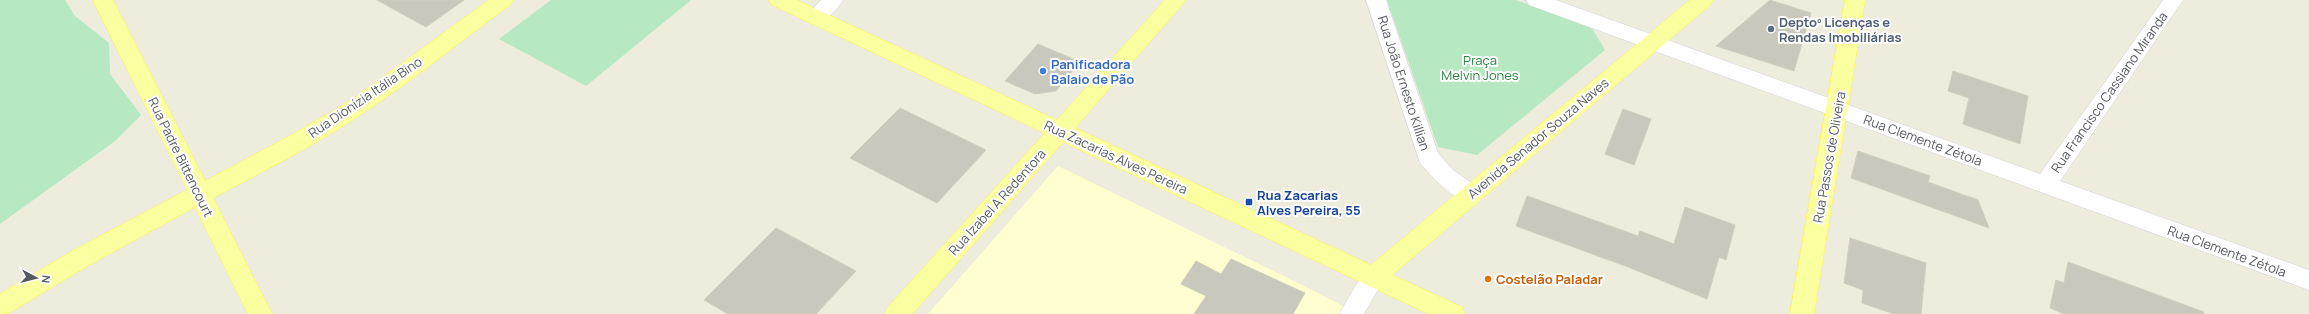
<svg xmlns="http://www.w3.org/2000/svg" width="2309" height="314" font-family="Manrope,sans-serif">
<rect width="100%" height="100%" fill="#edecdd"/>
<path fill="#fffed0" d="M 1058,166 L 1300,284 L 1359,314 L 928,314 Z"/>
<g fill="#b6e8c1">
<path d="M 0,0 L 65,0 L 75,16 L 109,43 L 110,74 L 141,115 L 115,141 L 0,224 Z"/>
<path d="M 551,0 L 691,0 L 586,86 L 499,39 Z"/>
<path d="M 1387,0 L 1516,0 L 1590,25 L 1605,50 L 1477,155 L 1438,147 Z"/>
</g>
<g fill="#c9c8bc" stroke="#d1cfbb">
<path d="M 377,0 L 464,0 L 426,27 Z"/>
<path d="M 1770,0 L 1811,13 L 1794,71 L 1716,46 Z"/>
<path d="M 1038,44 L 1080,62 L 1056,91 L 1035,94 L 1005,81 Z"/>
<path d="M 1953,71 L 2028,96 L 2020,144 L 1963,124 L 1969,98 L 1948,91 Z"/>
<path d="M 900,108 L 986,150 L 937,203 L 850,158 Z"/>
<path d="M 1623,109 L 1651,119 L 1634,165 L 1605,154 Z"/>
<path d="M 1858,151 L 1930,176 L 1928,182 L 1978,200 L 1989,228 L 1851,178 Z"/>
<path d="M 1527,196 L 1638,236 L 1640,231 L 1674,244 L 1685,207 L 1735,225 L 1726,260 L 1719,257 L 1707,299 L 1628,267 L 1516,226 Z"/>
<path d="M 776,228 L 856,271 L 816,314 L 728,314 L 704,300 Z"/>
<path d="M 1850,238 L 1926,263 L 1921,314 L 1894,314 L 1862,303 L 1863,290 L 1844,283 Z"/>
<path d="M 1231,259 L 1305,293 L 1293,314 L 1194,314 L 1206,296 L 1181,284 L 1196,261 L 1221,274 Z"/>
<path d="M 2068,262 L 2204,312 L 2203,314 L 2064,314 L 2050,308 L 2056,280 L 2064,283 Z"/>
</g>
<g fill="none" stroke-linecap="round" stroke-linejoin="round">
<g stroke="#d1d2da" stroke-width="1">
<g id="minor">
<path d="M 821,0 L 843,0 C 836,12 822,26 808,22 L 805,17 Z"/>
<path d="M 1366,0 L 1386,0 L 1438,153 L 1453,170 L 1480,189 L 1483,195 L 1480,201 C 1459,208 1433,178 1420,163 Z"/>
<path d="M 1526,0 L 1556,0 L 2040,174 L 2163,0 L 2183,0 L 2060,181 L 2309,270 L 2309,290 L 1529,5 Z"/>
<path d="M 1373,267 L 1381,270 L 1385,277 L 1364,314 L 1339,314 L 1365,270 Z"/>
</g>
</g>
<g stroke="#fff444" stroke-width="1">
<g id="major">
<path d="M 93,0 L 113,0 L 205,181 L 286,138 L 350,101 L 489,0 L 513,0 L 510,5 C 462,40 416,78 366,111 C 318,144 265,170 213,198 L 272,314 L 248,314 L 195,207 L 91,264 L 9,313 L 0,314 L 0,294 L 74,250 L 187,190 Z"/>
<path d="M 769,0 L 796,0 L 1057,120 L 1165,0 L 1186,0 L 1075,128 L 1371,265 L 1690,0 L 1713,0 L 1710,5 L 1392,275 L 1462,307 L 1465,314 L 1429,314 L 1063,142 L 912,314 L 885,314 L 888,307 L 1045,133 L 772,5 Z"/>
<path d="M 1845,0 L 1865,0 L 1814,314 L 1790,314 Z"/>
</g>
</g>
<use href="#minor" fill="#fff" fill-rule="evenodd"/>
<use href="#major" fill="#faffa0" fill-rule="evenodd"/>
</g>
<circle fill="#5c6f8a" stroke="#fff" stroke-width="1.5" cx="1771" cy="29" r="4"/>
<circle fill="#3f7fe0" stroke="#fff" stroke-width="1.5" cx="1043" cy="71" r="4"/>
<rect fill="#1a4fb4" stroke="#fff" stroke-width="1.5" x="1245" y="198" width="8" height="8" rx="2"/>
<circle fill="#e8710a" stroke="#fff" stroke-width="1.5" cx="1488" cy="279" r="4"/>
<g text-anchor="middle" stroke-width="4" stroke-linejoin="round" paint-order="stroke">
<g font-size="13" font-weight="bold" fill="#4e5e75" stroke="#fff" text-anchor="start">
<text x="1779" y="27">Deptoº Licenças e<tspan x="1779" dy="15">Rendas Imobiliárias</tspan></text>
</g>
<g font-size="13" fill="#2b8542" stroke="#fff">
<text x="1480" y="65">Praça<tspan x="1480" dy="15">Melvin Jones</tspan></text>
</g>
<g font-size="13" font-weight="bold" fill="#366cbe" stroke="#fff" text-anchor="start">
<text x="1051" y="69">Panificadora<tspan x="1051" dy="15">Balaio de Pão</tspan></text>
</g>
<g font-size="13" fill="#575961" stroke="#fff">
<text transform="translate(1404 83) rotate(72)" y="5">Rua João Ernesto Killian</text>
<text transform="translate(2109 92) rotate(-55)" y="5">Rua Francisco Cassiano Miranda</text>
<text transform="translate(365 97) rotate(-34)" y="5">Rua Dionízia Itália Bino</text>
<text transform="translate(1538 138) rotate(-40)" y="5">Avenida Senador Souza Naves</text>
<text transform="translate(1923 140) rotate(20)" y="5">Rua Clemente Zétola</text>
<text transform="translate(181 157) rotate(64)" y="5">Rua Padre Bittencourt</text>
<text transform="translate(1116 157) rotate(25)" y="5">Rua Zacarias Alves Pereira</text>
<text transform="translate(1829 157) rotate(-80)" y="5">Rua Passos de Oliveira</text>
<text transform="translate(997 202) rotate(-48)" y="5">Rua Izabel A Redentora</text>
<text transform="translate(2227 251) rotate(20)" y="5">Rua Clemente Zétola</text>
</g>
<g font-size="13" font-weight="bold" fill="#164399" stroke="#fff" text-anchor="start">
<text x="1257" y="200">Rua Zacarias<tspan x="1257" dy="15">Alves Pereira, 55</tspan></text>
</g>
<g font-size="13" font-weight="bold" fill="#c56008" stroke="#fff" text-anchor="start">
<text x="1496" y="284">Costelão Paladar</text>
</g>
</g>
<g transform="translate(36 278) rotate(97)" stroke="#ffffff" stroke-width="3" paint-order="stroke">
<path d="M0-3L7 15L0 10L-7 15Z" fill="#575961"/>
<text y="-6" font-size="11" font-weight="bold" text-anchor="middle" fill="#575961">N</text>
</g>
</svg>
